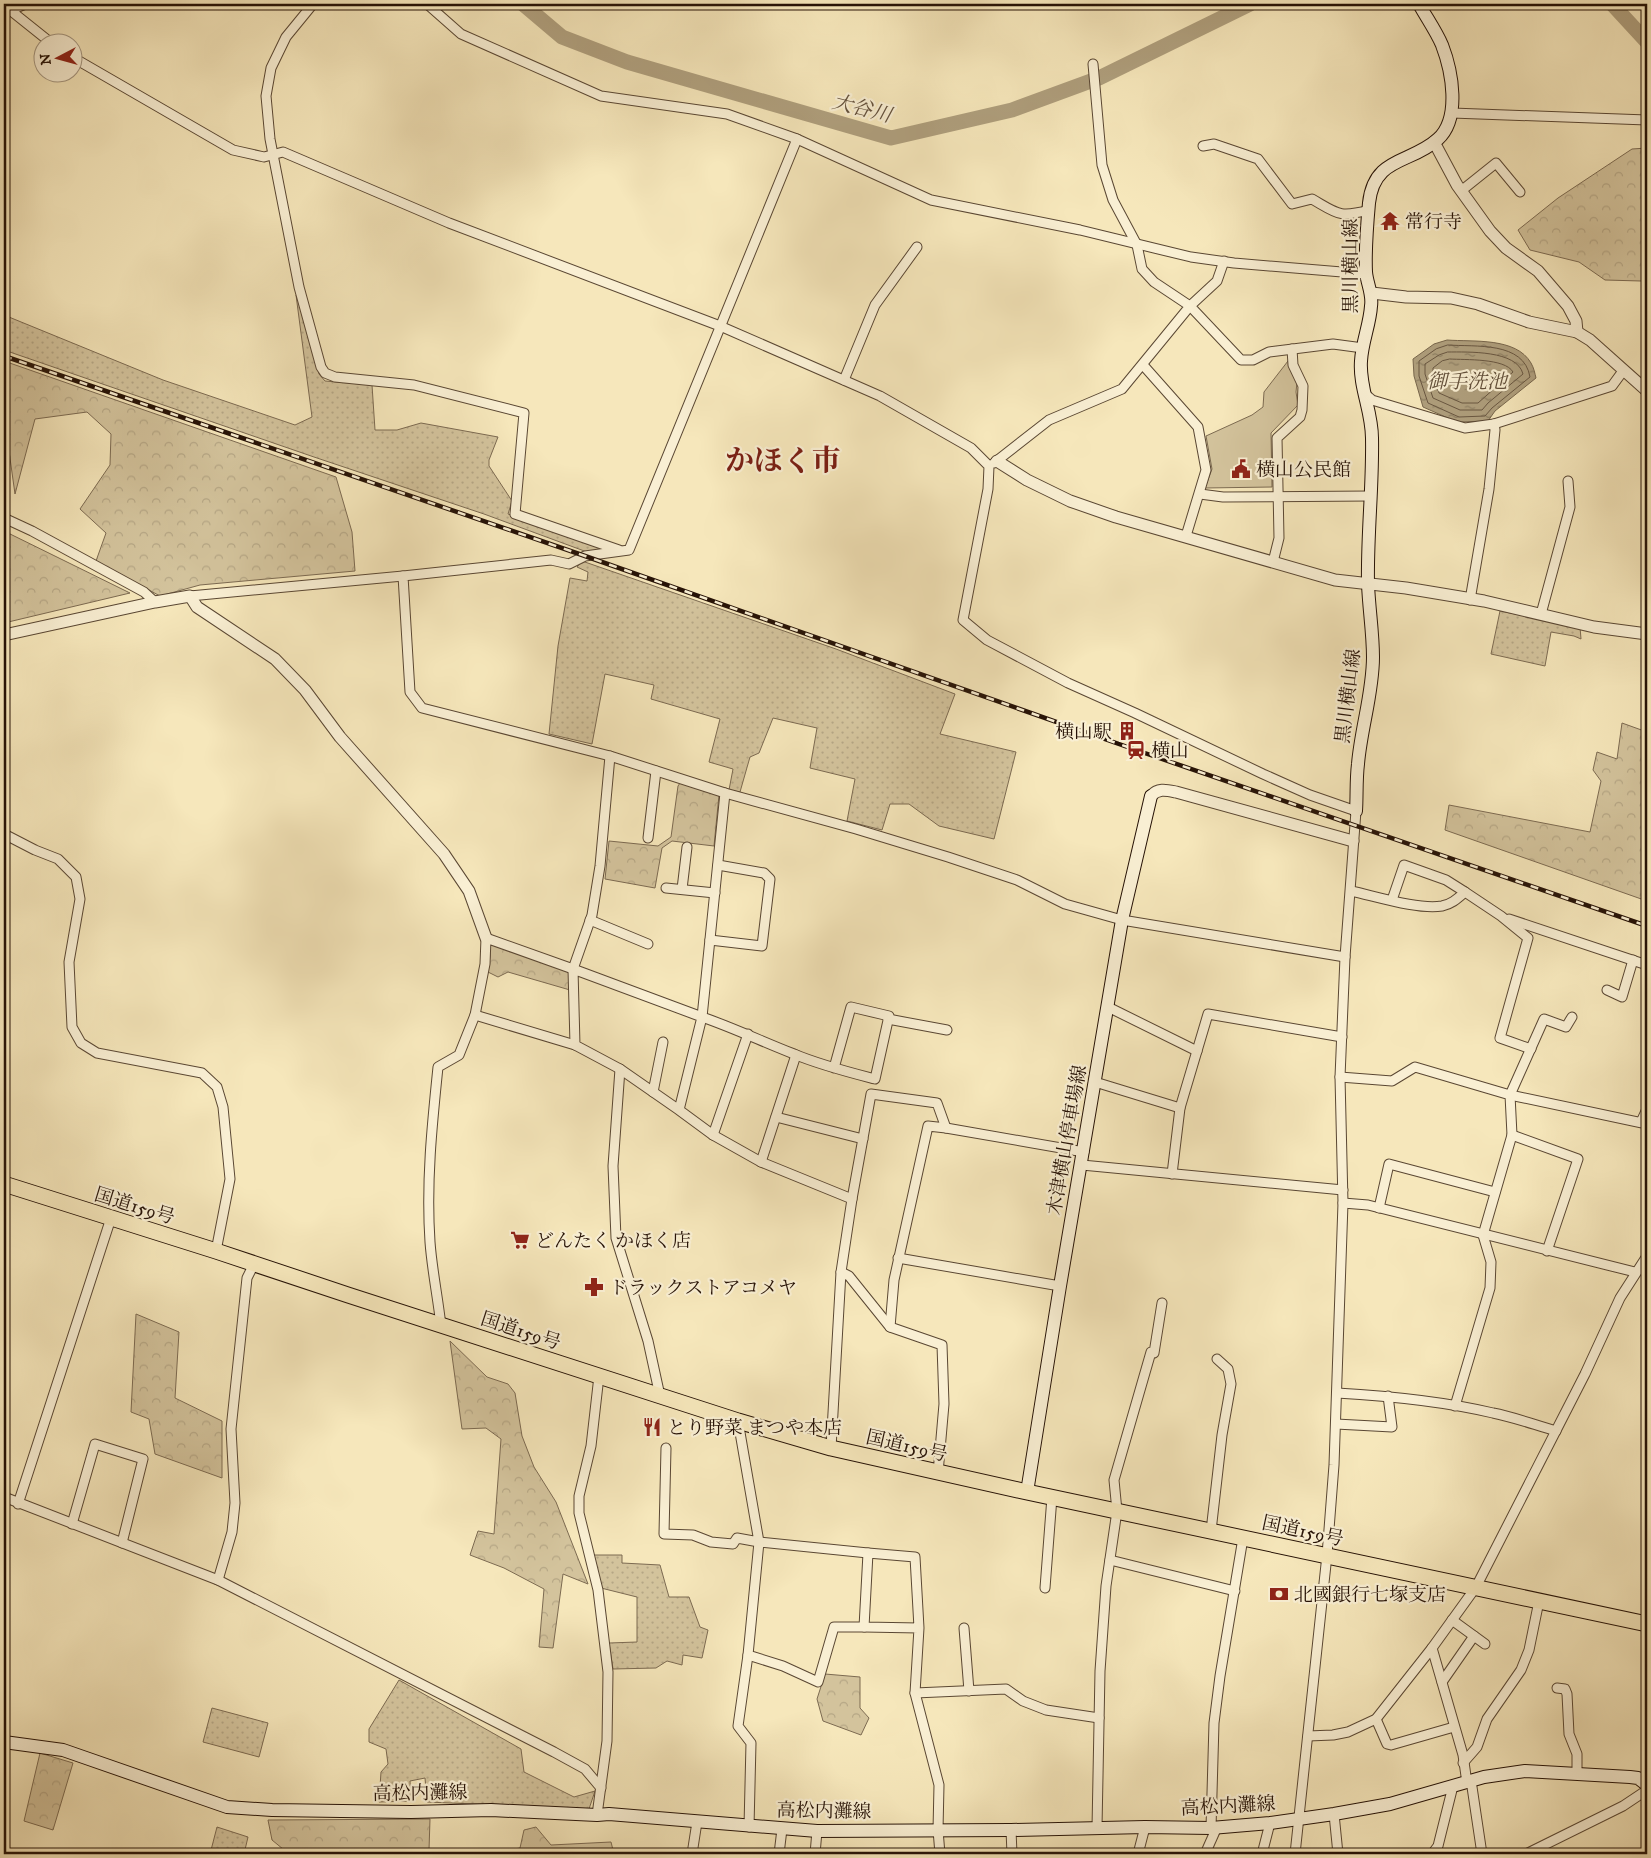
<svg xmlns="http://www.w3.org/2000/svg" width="1651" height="1858" font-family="'IM FELL DW Pica','Noto Serif JP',serif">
<defs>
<pattern id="grass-dots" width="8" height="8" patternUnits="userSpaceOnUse" patternTransform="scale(1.25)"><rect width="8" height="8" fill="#d3c39c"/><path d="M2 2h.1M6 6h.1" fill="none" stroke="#b5a685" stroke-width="1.8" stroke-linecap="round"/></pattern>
<pattern id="forest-crowns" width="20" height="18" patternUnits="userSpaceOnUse" patternTransform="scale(1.25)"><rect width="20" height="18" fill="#d3c39c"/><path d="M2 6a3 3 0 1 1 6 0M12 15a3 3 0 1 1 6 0" fill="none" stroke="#b5a685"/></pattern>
<pattern id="water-ripples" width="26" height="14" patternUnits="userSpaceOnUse" patternTransform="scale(1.25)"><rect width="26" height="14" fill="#af9f7d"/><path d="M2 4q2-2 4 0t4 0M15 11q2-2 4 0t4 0" fill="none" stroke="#8e8064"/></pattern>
</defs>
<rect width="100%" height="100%" fill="#f6e7bb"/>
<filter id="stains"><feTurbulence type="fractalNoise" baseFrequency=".004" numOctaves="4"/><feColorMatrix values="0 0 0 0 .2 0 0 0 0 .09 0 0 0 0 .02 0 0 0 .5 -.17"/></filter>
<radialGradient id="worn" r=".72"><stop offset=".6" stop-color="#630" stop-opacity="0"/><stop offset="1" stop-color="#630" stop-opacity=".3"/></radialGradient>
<g fill="url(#grass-dots)" stroke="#7c6a51">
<path d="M 296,295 L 300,299 L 319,374 L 325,381 L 372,385 L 375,430 L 397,430 L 421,423 L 498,437 L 489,460 L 489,466 L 512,501 L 508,514 L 609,549 L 587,552 L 484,514 L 314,457 L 4,350 L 4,315 L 163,380 L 295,425 L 312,417 Z"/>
<path d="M 582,561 L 836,649 L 955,694 L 940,734 L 1016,752 L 994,839 L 939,826 L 909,804 L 890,804 L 882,830 L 847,821 L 855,779 L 810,768 L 817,728 L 773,718 L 759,753 L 750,757 L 740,792 L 729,790 L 733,769 L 709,762 L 720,719 L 651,699 L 654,685 L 605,674 L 592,744 L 549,734 L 558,646 L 570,578 L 587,581 L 588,572 L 577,567 Z"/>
<path d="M 1500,611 L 1580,627 L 1581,639 L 1574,636 L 1551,632 L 1545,666 L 1491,654 Z"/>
<path d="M 593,1555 L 622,1555 L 622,1563 L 660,1565 L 669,1597 L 689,1597 L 700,1627 L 708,1630 L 702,1658 L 683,1655 L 682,1665 L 667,1661 L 656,1668 L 613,1669 L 609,1643 L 637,1642 L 637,1597 L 601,1588 Z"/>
<path d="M 399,1680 L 521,1749 L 524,1772 L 574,1797 L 595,1791 L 589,1809 L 427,1802 L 425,1778 L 410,1781 L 411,1801 L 379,1802 L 381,1772 L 388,1764 L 386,1749 L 369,1742 L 369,1729 Z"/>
<path d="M 212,1708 L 268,1723 L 259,1757 L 203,1742 Z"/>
<path d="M 217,1827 L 248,1837 L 244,1854 L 210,1854 Z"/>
</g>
<g fill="url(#forest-crowns)" stroke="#7c6a51">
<path d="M 1647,148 L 1647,287 L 1641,281 L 1605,280 L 1579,262 L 1530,250 L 1518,230 L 1558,198 L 1632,149 Z"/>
<path d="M 4,361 L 336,477 L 352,532 L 355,571 L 200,585 L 160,596 L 96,561 L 106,533 L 80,509 L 110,465 L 111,434 L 87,412 L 35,419 L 15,494 L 8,444 L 4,442 Z"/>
<path d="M 4,531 L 130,593 L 4,623 Z"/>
<path d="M 1622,723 L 1647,732 L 1647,901 L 1445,830 L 1449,805 L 1590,832 L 1601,781 L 1593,770 L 1597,752 L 1617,759 Z"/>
<path d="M 680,783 L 719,795 L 714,846 L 672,841 L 662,848 L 655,888 L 605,879 L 609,841 L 658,846 L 671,837 L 678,786 Z"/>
<path d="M 489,944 L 569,970 L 570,990 L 508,972 L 498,977 L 488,972 L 490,956 Z"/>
<path d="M 136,1314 L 179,1332 L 175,1398 L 222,1421 L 222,1478 L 155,1454 L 149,1419 L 131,1412 Z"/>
<path d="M 450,1341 L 487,1377 L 508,1384 L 515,1393 L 522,1436 L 534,1467 L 556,1502 L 588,1584 L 563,1574 L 553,1648 L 539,1647 L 544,1589 L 504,1568 L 470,1555 L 478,1531 L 494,1534 L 501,1439 L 486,1428 L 462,1429 Z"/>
<path d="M 825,1674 L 860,1677 L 860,1708 L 869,1718 L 861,1735 L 823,1721 L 817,1699 Z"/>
<path d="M 40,1753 L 73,1763 L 53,1830 L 24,1821 Z"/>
<path d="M 430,1819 L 429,1850 L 453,1854 L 289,1854 L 272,1840 L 268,1820 Z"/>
<path d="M 536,1827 L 551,1845 L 611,1842 L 614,1854 L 485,1854 L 520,1848 L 524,1830 Z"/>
</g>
<path fill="#d3c39c" stroke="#7c6a51" d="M 1288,361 L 1297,382 L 1296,392 L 1298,405 L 1271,433 L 1272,487 L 1205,488 L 1212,469 L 1206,436 L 1252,415 L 1263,407 L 1264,392 Z"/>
<path fill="url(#water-ripples)" stroke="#78674d" d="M 1447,340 C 1473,342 1516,337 1531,363 C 1534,368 1535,374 1536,378 L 1495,411 L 1488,421 L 1457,422 L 1423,407 L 1414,376 L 1413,359 L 1434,344 Z"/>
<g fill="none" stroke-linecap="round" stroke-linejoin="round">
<g stroke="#6a5842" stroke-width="1">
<path d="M 1448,345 C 1475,347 1524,341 1530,377 L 1492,408 L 1485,416 L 1459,417 L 1428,403 L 1419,376 L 1419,361 L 1436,349 Z"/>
<path d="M 1448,352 C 1468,352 1517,350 1523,374 L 1488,403 L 1482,410 L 1460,410 L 1433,398 L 1425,374 L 1425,364 L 1439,355 Z"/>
<path d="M 1450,359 C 1465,360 1505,358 1513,372 L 1478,403 L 1462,403 L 1439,393 L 1433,373 L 1433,368 L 1442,361 Z"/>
</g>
<g stroke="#af9f7d" stroke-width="15">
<path d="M 523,4 L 562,37 L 627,62 L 891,138 L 1012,110 L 1099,78 L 1250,4"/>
<path d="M 1612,4 L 1647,42"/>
</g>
<g stroke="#5a4733" stroke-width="11">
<g id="minor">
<path d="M 313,4 L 286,37 L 271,68 L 266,96 L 270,139 L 299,287 L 321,367 L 325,373 L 335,377 L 414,385 L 524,413 L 515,514 L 619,550"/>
<path d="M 427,4 L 461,34 L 601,96 L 727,114 L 797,139 L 629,550 L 585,556 L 569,564 L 551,560 L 403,576 L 410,692 L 422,708 L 610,756"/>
<path d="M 10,10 L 50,42"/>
<path d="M 72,57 L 233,150 L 264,157 L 283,152 L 449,223 L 720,326 L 880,396 L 971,448 L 989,466 L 988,489 L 963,620 L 987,640 L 1068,683 L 1135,713 L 1263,774 L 1310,795 L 1356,811 L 1345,957 L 1340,1077 L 1343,1203 L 1334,1465 L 1327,1555 L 1295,1854"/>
<path d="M 1452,113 L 1647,120"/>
<path d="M 797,139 L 931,200 L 1080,230 L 1191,257 L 1234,263 L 1366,274"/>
<path d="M 1203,146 L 1214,144 L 1258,159 L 1292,204 L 1312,199 C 1338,214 1339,218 1369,210"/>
<path d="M 1461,191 L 1496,163 L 1520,192"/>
<path d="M 1224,261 L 1217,281 L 1190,306 L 1241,360 L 1253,360 L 1269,352 L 1333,344 L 1363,348"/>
<path d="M 1143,365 L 1198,427 L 1206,470 L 1186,536"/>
<path d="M 844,380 L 875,305 L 917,247"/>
<path d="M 1364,393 L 1372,400 L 1465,428 L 1494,424 L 1612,386 L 1623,371"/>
<path d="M 994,463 L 1049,420 L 1122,389 L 1190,306 L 1154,282 L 1142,269 L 1137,245 L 1113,200 L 1102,165 L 1093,64"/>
<path d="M 1200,494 L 1223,497 L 1370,496"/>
<path d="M 4,518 L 32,531 L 144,592 L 155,602"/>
<path d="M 1273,562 L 1279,538 L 1277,438 L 1300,417 L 1302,410 L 1303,386 L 1293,365 L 1292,349"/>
<path d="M 190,596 L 403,576"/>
<path d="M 1470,600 L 1489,489 L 1495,430 L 1494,424"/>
<path d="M 1541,614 L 1570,507 L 1568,481"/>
<path d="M 4,834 L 35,850 L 58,859 L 76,877 L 80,899 L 69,962 L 72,1027 L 81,1043 L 97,1053 L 202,1073 L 217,1087 L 223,1107 L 230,1179 L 216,1251"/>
<path d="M 648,838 L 656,771"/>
<path d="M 666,888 L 715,893"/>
<path d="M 682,889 L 687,847"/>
<path d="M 1351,891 C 1375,896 1418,910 1442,906 C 1452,904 1458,898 1465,892 L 1501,916 L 1528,938 L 1500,1038 L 1531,1049"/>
<path d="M 1392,900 L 1404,865 L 1446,880 L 1465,892"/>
<path d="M 1509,919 L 1647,965"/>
<path d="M 590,920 L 648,944"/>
<path d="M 710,940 L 762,946 L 770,879 L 764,873 L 718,865"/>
<path d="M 1607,990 L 1622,997 L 1633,960"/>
<path d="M 1108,1007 L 1197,1051"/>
<path d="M 475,1015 L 575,1045"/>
<path d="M 1572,1017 L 1566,1027 L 1544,1019 L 1510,1095 L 1647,1124"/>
<path d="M 888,1019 L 947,1030"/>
<path d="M 834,1068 L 851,1007 L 889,1016 L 875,1079 C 848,1072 820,1065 794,1054 C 763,1042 734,1028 702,1017 L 725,793 L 856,829 L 948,857 L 1017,880 L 1065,904 L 1122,920 L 1345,957"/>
<path d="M 620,1069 L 613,1166 L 616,1238 L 648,1341 L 660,1396"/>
<path d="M 1340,1077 L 1392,1081 L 1415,1067 L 1510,1095 L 1512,1135 L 1483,1235 L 1491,1262 L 1490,1288 L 1455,1406"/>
<path d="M 1095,1082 L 1180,1108"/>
<path d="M 653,1092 L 663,1042"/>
<path d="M 679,1110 L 620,1069 L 575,1045 L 573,969 L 702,1017 L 679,1110 L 713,1135 L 761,1162 L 852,1199"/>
<path d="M 776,1117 L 863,1139"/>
<path d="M 1641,1122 L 1647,1109"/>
<path d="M 946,1128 L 1084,1152"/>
<path d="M 713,1135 L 748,1034"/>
<path d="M 1512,1135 L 1578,1159 L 1547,1251"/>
<path d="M 761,1162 L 796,1055"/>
<path d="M 1082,1165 L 1343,1190"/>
<path d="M 1172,1174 L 1180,1108 L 1208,1014 L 1342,1037"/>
<path d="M 1343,1203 L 1368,1205 L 1635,1272"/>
<path d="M 1379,1208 L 1389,1164 L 1495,1192"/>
<path d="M 898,1258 L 1060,1286"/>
<path d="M 841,1272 L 852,1199 L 871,1094 L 937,1103 L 946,1128 L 928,1126 L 894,1280 L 890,1327"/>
<path d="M 441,1326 C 438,1298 432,1270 430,1242 C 426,1183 432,1125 438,1067 L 459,1055 L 475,1015 L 485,964 L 486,938 L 573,969 L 592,915 L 600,866 L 610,756 L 725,793"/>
<path d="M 1337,1393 C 1389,1396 1442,1401 1493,1413 C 1514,1417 1535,1425 1556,1431"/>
<path d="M 1336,1424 L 1392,1427 L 1388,1396"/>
<path d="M 666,1448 L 664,1534 L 693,1535 L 711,1542 L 733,1544 L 737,1538 L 759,1542 L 738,1421"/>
<path d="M 831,1448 L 841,1272 L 849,1276 L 890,1327 L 942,1345 L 944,1404 L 938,1473"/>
<path d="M 4,1497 L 218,1580 L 554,1752 L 585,1769 L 601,1788"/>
<path d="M 18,1504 L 111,1218"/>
<path d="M 72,1524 L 95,1444 L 143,1459 L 122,1543"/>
<path d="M 1211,1531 L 1222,1435 L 1231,1384 L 1228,1369 L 1217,1359"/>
<path d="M 1110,1560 L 1235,1591"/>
<path d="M 218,1580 L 232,1532 L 235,1503 L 231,1429 L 247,1278 L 254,1264"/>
<path d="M 1045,1588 L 1052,1497"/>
<path d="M 1452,1620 L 1485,1644"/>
<path d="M 864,1627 L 834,1627 L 818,1682 L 783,1666 L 748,1655 L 759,1542 L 868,1553"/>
<path d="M 919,1628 L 864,1627 L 868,1553 L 915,1557 L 919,1628 L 915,1693 L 939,1785 L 938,1830 L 940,1854"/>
<path d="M 964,1628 L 969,1691"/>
<path d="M 748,1655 L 738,1726 L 751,1743 L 749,1827"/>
<path d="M 1442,1682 L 1474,1636"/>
<path d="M 1557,1688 L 1565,1689 L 1567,1694 L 1569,1734 L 1577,1754 L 1577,1774"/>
<path d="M 915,1693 L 1006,1689 L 1023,1701 L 1046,1710 L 1099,1718"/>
<path d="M 1376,1719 L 1387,1744 L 1391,1745 L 1454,1727"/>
<path d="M 1308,1736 L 1333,1735 L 1348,1732 L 1376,1719 L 1432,1648"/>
<path d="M 1463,1763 L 1477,1747 L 1487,1719 L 1521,1670 L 1529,1650 L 1539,1601"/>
<path d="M 1334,1814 L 1338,1854"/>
<path d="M 597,1815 L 607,1741 L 608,1672 L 598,1590 L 579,1513 L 579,1496 L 591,1446 L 599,1376"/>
<path d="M 1097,1828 L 1100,1671 L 1106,1586 L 1117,1511 L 1114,1480 L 1151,1352 L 1154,1353 L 1162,1303"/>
<path d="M 1211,1828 L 1214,1723 L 1220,1676 L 1243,1538"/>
<path d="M 1011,1830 L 1012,1854"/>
<path d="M 692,1854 L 697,1822"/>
<path d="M 779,1854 L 782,1829"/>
<path d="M 815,1854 L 817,1831"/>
<path d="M 1138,1854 L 1145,1827"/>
<path d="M 1205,1854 L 1217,1827"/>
<path d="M 1262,1854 L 1270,1823"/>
<path d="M 1432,1854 L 1438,1846 L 1453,1786"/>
<path d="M 1482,1854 L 1472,1787 L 1466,1776 L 1463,1755 L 1432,1648 L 1476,1587 L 1585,1374 L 1620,1298 L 1647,1256"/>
<path d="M 1526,1854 L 1623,1806 L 1647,1790"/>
</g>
</g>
<g stroke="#5a4733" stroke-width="13">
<g id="tertiary">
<path d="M 4,12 L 23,4"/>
<path d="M 1434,142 L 1457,185 L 1490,231 L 1506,248 L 1538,271 L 1568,306 L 1576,321 L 1577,332"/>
<path d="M 1372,293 L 1406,297 L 1451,298 L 1478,304 L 1529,322 L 1577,332 L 1590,340 L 1647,391"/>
<path d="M 997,461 L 1027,480 L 1070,501 L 1116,517 L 1335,580 L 1406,588 L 1484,601 L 1594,627 L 1647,634"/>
<path d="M 4,635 L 155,602 L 190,596 L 197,607 L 275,659 L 305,690 L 340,737 L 444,854 L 469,891 L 486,938"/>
<path d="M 1151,796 C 1158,788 1166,790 1176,792 L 1353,841"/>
</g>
</g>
<g stroke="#261206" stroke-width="14">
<g id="secondary">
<path d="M 1356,811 C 1357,796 1356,780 1358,764 C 1361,728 1373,693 1373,657 C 1373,633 1369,609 1368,584 C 1367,535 1373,486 1372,438 C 1372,411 1359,387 1361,361 C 1362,342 1370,324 1371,306 C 1373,294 1367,284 1366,272 C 1365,250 1367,225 1369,203 C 1374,156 1411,164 1438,139 C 1461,118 1452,71 1442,45 C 1436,31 1426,17 1419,4"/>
<path d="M 1027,1492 L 1060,1286 L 1122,920 L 1151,796"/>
<path d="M 4,1742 L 63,1750 L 227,1807 L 272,1810 L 411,1812 L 491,1810 L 597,1815 L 609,1814 L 817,1831 L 1011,1830 L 1145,1827 L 1211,1828 L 1270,1823 L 1334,1814 L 1390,1804 L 1484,1777 L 1525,1771 L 1630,1777 L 1638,1778 L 1647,1785"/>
</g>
</g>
<g stroke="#261206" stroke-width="17">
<path id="trunk" d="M 4,1184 L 216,1251 L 348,1295 L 738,1421 L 831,1448 L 1027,1492 L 1647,1624"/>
</g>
<use href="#minor" stroke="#f9efd3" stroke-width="9"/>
<use href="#tertiary" stroke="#f9efd3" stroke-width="11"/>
<use href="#secondary" stroke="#f9efd3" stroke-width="12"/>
<use href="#trunk" stroke="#f6e7bb" stroke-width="15"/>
<g stroke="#261206" stroke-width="4.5">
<path id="rail" d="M 4,356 L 585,556 L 1136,750 L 1647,926"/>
</g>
<use href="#rail" stroke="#f9efd3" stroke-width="2.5" stroke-dasharray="8" stroke-linecap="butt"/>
</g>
<defs>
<g id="temple-bare" transform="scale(1.5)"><path d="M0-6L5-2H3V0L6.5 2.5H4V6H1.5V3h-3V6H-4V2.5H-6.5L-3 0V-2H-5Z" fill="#8f2418" stroke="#f9efd3" stroke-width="2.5" paint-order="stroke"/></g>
<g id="civic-bare" transform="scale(1.5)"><path d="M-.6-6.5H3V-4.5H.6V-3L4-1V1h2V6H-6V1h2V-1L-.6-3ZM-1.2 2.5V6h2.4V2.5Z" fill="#8f2418" stroke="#f9efd3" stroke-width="2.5" paint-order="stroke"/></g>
<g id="building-bare" transform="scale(1.5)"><path d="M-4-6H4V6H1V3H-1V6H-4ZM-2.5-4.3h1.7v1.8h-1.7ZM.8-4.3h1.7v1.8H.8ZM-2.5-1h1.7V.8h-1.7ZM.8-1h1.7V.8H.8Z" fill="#8f2418" stroke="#f9efd3" stroke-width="2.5" paint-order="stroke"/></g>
<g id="station-bare" transform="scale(1.5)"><path d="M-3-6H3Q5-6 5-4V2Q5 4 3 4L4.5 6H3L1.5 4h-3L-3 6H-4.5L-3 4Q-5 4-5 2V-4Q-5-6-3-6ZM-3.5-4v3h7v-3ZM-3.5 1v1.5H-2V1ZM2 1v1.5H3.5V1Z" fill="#8f2418" stroke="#f9efd3" stroke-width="2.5" paint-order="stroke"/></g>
<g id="supermarket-bare" transform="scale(1.5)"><path d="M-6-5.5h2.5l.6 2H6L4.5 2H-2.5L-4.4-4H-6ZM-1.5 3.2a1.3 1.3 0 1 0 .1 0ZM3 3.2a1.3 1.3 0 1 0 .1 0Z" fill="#8f2418" stroke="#f9efd3" stroke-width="2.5" paint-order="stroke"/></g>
<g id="pharmacy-bare" transform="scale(1.5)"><path d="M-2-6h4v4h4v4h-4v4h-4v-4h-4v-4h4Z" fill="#8f2418" stroke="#f9efd3" stroke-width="2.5" paint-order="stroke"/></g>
<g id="restaurant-bare" transform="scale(1.5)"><path d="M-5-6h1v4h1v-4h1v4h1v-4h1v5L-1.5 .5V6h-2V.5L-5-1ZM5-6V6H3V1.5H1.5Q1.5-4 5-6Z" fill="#8f2418" stroke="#f9efd3" stroke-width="2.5" paint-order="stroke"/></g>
<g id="bank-bare" transform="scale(1.5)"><path d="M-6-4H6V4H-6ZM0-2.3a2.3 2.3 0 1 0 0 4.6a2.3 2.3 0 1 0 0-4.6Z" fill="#8f2418" stroke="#f9efd3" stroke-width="2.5" paint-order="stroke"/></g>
</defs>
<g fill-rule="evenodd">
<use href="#temple-bare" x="1390" y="221"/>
<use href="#civic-bare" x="1241" y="469"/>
<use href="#building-bare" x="1127" y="731"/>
<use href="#station-bare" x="1136" y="750"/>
<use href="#supermarket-bare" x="520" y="1240"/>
<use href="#pharmacy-bare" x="594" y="1287"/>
<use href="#restaurant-bare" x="652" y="1427"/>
<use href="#bank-bare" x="1279" y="1594"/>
</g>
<g text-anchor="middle" stroke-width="4.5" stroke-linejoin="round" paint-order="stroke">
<g font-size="19" fill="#261206" stroke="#f9efd3" text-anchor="start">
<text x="1405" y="228">常行寺</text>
<text x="1256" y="476">横山公民館</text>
<text x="1112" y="738" text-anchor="end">横山駅</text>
<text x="1151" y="757">横山</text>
<text x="535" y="1247">どんたく かほく店</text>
<text x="609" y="1294">ドラックストアコメヤ</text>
<text x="667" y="1434">とり野菜 まつや本店</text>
<text x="1294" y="1601">北國銀行七塚支店</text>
</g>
<g font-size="19" fill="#261206" stroke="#f9efd3">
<text transform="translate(1350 266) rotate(-90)" y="7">黒川横山線</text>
<text transform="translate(1347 696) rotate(-83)" y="7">黒川横山線</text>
<text transform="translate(1066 1140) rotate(-80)" y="7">木津横山停車場線</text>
<text transform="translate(135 1205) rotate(17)" y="7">国道159号</text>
<text transform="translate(521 1330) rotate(18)" y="7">国道159号</text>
<text transform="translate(907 1445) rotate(13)" y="7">国道159号</text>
<text transform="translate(1303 1530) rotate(12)" y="7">国道159号</text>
<text transform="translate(420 1792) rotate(-1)" y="7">高松内灘線</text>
<text transform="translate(1228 1805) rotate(-3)" y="7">高松内灘線</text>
<text transform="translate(824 1810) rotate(1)" y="7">高松内灘線</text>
</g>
<g font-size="20" font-style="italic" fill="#64513c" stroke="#f9efd3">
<text transform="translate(862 108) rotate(14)" y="7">大谷川</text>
<text x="1467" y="388">御手洗池</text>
</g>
<g font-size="29" font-weight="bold" fill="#7a1f14" stroke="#f9efd3">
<text x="783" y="470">かほく市</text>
</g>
</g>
<rect width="1651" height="1858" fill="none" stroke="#f6e7bb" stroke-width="20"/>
<rect x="5" y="5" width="1641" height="1848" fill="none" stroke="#261206" stroke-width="2.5"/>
<rect x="10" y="10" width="1631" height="1838" fill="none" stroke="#261206"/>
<g transform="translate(58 58) rotate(264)"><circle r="24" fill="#f9efd3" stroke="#a59781"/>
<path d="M0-4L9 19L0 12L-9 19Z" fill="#8f2418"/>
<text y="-8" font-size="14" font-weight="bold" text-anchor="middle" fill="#261206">N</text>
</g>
<rect width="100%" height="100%" filter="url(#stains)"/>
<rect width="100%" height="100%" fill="url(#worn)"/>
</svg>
